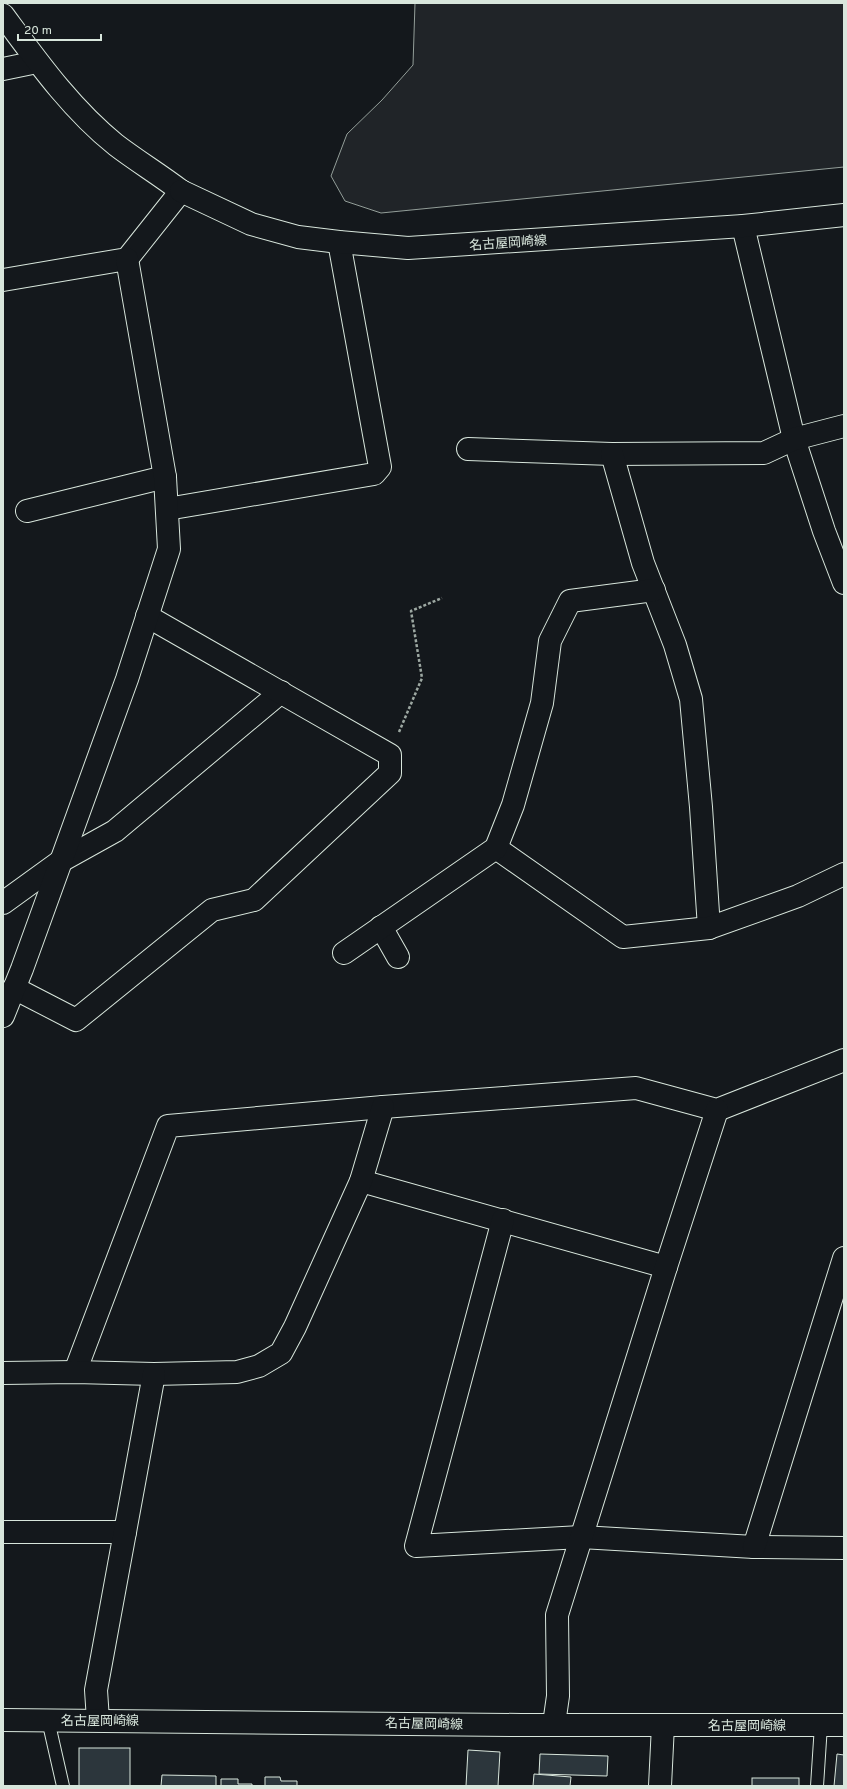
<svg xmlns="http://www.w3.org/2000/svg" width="847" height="1789" font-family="Overpass,'Noto Sans JP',sans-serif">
<rect width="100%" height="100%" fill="#14181c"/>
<path fill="#202428" stroke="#939e99" d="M 415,3 L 844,3 L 844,167 L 381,213 L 345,201 L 331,176 L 347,134 L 382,100 L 413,65 Z"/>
<g fill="#2c363c" stroke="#d8e6dc">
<rect x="79" y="1748" width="51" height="38"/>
<path d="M 468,1750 L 500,1752 L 498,1786 L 466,1786 Z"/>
<path d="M 540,1754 L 608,1756 L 607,1776 L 539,1774 Z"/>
<path d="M 837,1754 L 844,1755 L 844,1786 L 834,1786 Z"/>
<path d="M 534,1774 L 571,1777 L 570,1786 L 533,1786 Z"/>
<path d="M 162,1775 L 216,1776 L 216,1786 L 161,1786 Z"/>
<path d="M 265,1777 L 280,1777 L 281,1781 L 297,1781 L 297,1786 L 265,1786 Z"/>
<rect x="752" y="1778" width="47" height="8"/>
<path d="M 221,1779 L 238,1779 L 238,1784 L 252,1784 L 252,1786 L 221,1786 Z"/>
</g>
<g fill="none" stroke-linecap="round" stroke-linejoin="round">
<g stroke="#d8e6dc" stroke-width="14">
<g id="lane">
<path d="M 48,1720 L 63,1786"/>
<path d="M 817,1786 L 821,1725"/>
</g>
</g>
<g stroke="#d8e6dc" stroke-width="24">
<g id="street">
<path d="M 3,69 L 37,62"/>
<path d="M 743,226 L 794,439 L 824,531 L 844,583"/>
<path d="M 3,280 L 127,259 L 181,191"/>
<path d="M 468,449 L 612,454 L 764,453 L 794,439 L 844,426"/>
<path d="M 612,454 L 643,563 L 675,645 L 691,699 L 701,807 L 709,928"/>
<path d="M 167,509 L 374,474 L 380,467 L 339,242"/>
<path d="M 27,511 L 165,477"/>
<path d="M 496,848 L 623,937 L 709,928 L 798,896 L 844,874"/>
<path d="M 3,903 L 61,861 L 115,831 L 281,692"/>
<path d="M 381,927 L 398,957"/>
<path d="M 344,953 L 496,848 L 513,805 L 542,703 L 550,641 L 570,601 L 654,590"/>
<path d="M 14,988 L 76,1020 L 212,910 L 254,900 L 390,773 L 390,755 L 147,616"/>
<path d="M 3,1016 L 22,969 L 127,679 L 169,549 L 165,477 L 127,259"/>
<path d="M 361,1181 L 666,1267"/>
<path d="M 503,1220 L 416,1546 L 581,1537 L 754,1547 L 844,1548"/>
<path d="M 75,1372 L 168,1126 L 383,1107 L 636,1088 L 717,1110 L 844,1060"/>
<path d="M 3,1373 L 75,1372 L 154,1374 L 237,1372 L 259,1366 L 281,1353 L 295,1327 L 361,1181 L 383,1107"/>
<path d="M 3,1532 L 125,1532"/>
<path d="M 754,1547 L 844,1258"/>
<path d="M 98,1720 L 96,1690 L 154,1374"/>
<path d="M 554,1724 L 558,1696 L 557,1615 L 666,1267 L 717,1110"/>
<path d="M 660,1786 L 663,1725"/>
</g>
</g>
<g stroke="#d8e6dc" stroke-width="24">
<path id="secondary" d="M 3,15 C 37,61 71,109 116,145 C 137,161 160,175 181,191"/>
</g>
<g stroke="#d8e6dc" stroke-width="24">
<g id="primary">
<path d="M 181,191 L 251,224 L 298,237 L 339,242 L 408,248 L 743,226 L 844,215"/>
<path d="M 3,1720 L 521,1725 L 844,1725"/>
</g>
</g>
<path stroke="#9da8a2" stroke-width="2.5" stroke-dasharray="3 2" stroke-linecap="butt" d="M 399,732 L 422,678 L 411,611 L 442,598"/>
<use href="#lane" stroke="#14181c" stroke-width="12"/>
<use href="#street" stroke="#14181c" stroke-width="22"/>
<use href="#secondary" stroke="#14181c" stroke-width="22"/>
<use href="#primary" stroke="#14181c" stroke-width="22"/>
</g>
<g text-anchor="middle" stroke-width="3" stroke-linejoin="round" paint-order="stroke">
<g font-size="13" fill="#d8e6dc" stroke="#14181c">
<text transform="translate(508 242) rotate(-4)" y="5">名古屋岡崎線</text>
<text x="100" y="1725">名古屋岡崎線</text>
<text transform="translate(424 1723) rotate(1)" y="5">名古屋岡崎線</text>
<text x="747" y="1730">名古屋岡崎線</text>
</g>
</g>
<rect width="847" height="1789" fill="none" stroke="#d8e6dc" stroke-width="8"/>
<path d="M18 34v6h83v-6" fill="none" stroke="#d8e6dc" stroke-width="2"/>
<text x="24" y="34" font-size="12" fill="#d8e6dc" stroke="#14181c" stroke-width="3" paint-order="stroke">20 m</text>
</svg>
